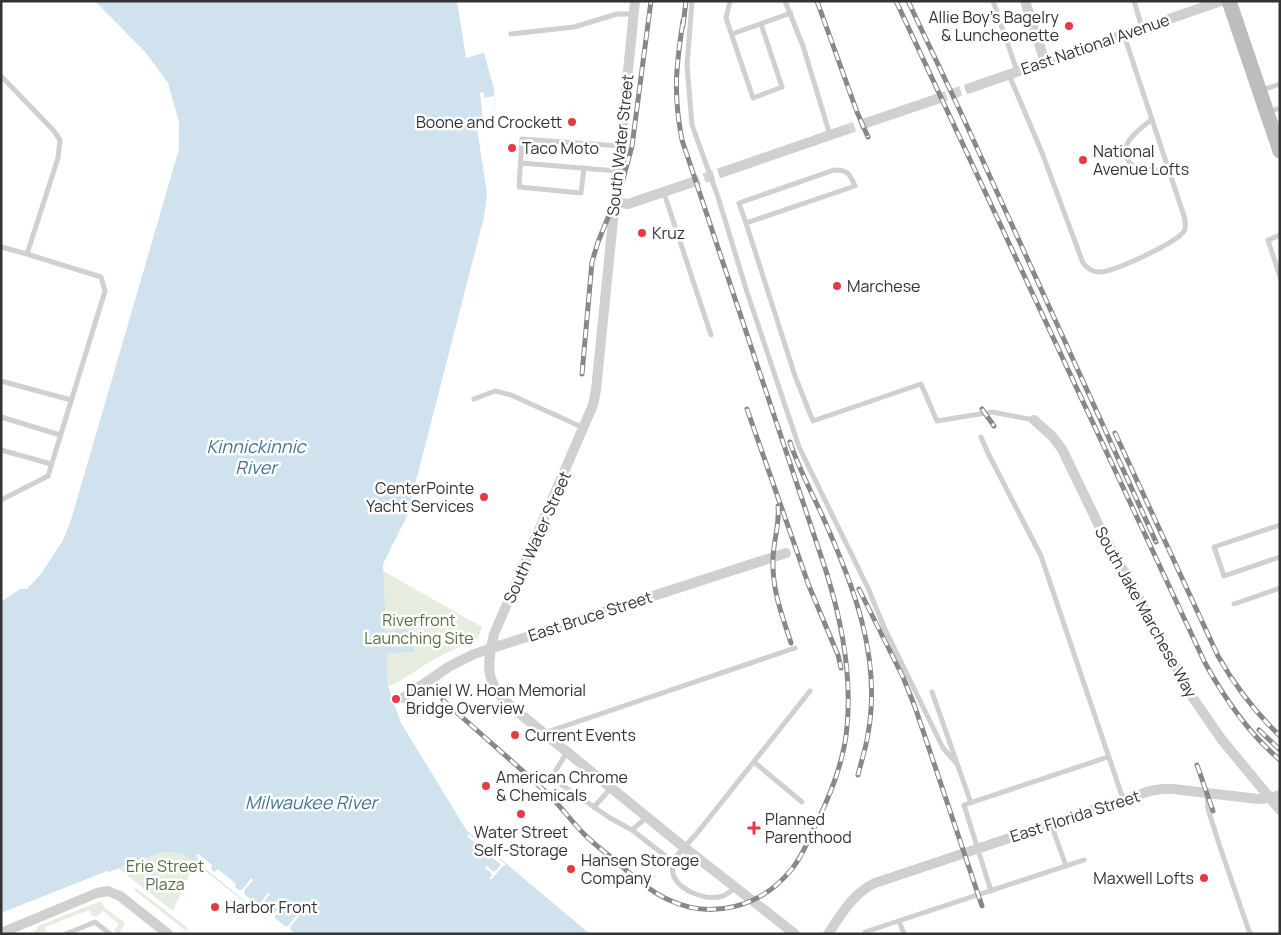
<svg xmlns="http://www.w3.org/2000/svg" width="1281" height="935" font-family="Manrope,sans-serif">
<rect width="100%" height="100%" fill="#fff"/>
<g fill="#e6ecdf">
<path d="M 383,571 L 482,627 L 478,638 L 436,658 L 395,684 L 388,686 Z"/>
<path d="M 163,852 L 184,854 L 195,861 L 173,911 L 119,869 Z"/>
<path d="M 136,888 L 188,928 L 186,931 L 134,890 Z"/>
<path d="M 101,901 L 104,907 L 125,923 L 119,934 L 114,931 L 119,924 L 103,911 L 96,917 L 92,916 L 89,910 L 45,927 L 47,934 L 34,934 L 38,926 Z"/>
</g>
<path fill="#cfe2ee" d="M 95,1 L 457,1 L 466,58 L 484,53 L 494,89 L 495,122 L 476,122 L 487,194 L 484,217 L 407,516 L 383,564 L 386,631 L 413,629 L 414,652 L 387,653 L 388,686 L 401,723 L 467,831 L 590,934 L 285,934 L 184,854 L 163,852 L 109,872 L 107,871 L 1,913 L 1,602 L 20,589 L 27,589 L 41,574 L 63,540 L 71,520 L 179,149 L 179,122 L 168,83 L 146,53 Z"/>
<g fill="#fff">
<path d="M 484,92 L 484,98 L 494,96 L 495,122 L 487,122 L 486,118 L 483,119 L 480,93 Z"/>
<path d="M 469,834 L 506,865 L 502,867 L 491,880 L 489,878 L 492,876 L 491,873 L 485,868 L 487,866 L 493,871 L 495,871 L 500,866 L 500,864 L 467,836 Z"/>
<path d="M 198,854 L 212,865 L 211,869 L 214,872 L 218,869 L 236,884 L 235,887 L 239,890 L 242,890 L 251,878 L 253,880 L 244,891 L 245,895 L 257,904 L 260,903 L 269,892 L 270,894 L 261,905 L 261,909 L 267,915 L 268,913 L 273,914 L 283,903 L 284,904 L 275,916 L 275,918 L 285,926 L 288,926 L 297,915 L 299,916 L 290,928 L 294,934 L 285,934 L 203,867 L 198,866 L 199,864 L 204,865 L 198,859 L 199,858 L 196,856 Z"/>
</g>
<g fill="none" stroke-linecap="round" stroke-linejoin="round">
<g stroke="#d6d6d6" stroke-width="10" stroke-dasharray="10 5" stroke-linecap="butt">
<path d="M 937,99 L 970,88"/>
<path d="M 845,130 L 866,123"/>
<path d="M 690,183 L 723,172"/>
</g>
<g stroke="#d0d0d0" stroke-width="5">
<path d="M 692,1 L 687,65 L 692,125 L 718,197 L 747,292 L 799,447 L 868,588 L 884,627 L 943,748 L 957,764"/>
<path d="M 730,1 L 726,18 L 753,98 L 782,87 L 761,24"/>
<path d="M 785,1 L 803,46 L 830,135"/>
<path d="M 993,1 L 1017,71"/>
<path d="M 1134,1 L 1142,28"/>
<path d="M 511,34 L 574,27 L 617,14 L 633,14"/>
<path d="M 732,34 L 791,13"/>
<path d="M 1009,75 L 1041,150 L 1083,263 C 1087,268 1092,272 1099,272 C 1112,273 1178,242 1184,231 C 1187,227 1185,221 1184,216 L 1124,35"/>
<path d="M 1,76 L 54,131 L 60,140 L 58,158 L 27,254 L 101,277 L 105,291 L 48,476 L 1,500"/>
<path d="M 1262,90 L 1280,84"/>
<path d="M 1268,112 L 1280,108"/>
<path d="M 1152,119 C 1141,129 1120,141 1127,158 C 1129,163 1133,166 1138,168 C 1148,170 1159,170 1169,171"/>
<path d="M 521,163 L 617,171"/>
<path d="M 584,168 L 581,193 L 519,187 L 522,139 L 620,146"/>
<path d="M 664,193 L 711,335"/>
<path d="M 746,223 L 739,203 L 834,170 C 848,170 850,174 855,186 L 746,223 L 795,376 L 813,421 L 921,384 L 937,421 L 992,412 L 1034,420"/>
<path d="M 1280,235 L 1268,240 L 1280,277"/>
<path d="M 1,247 L 27,254"/>
<path d="M 1,381 L 71,400"/>
<path d="M 474,399 L 495,391 L 511,395 L 584,428"/>
<path d="M 1,417 L 60,435"/>
<path d="M 981,437 L 988,453 L 1041,556 L 1123,799"/>
<path d="M 1,450 L 51,464"/>
<path d="M 1280,525 L 1214,547 L 1224,576 L 1280,557"/>
<path d="M 1234,604 L 1280,588"/>
<path d="M 932,692 L 971,803"/>
<path d="M 544,733 L 795,648"/>
<path d="M 567,752 L 555,772 L 559,783 L 610,818 L 632,830 L 647,817"/>
<path d="M 754,762 L 802,802"/>
<path d="M 1207,794 L 1208,809 L 1220,847 L 1250,934"/>
<path d="M 594,807 L 611,788"/>
<path d="M 1051,824 L 1066,866"/>
<path d="M 632,830 L 672,861"/>
<path d="M 737,888 C 732,890 727,894 723,896 C 707,901 682,892 674,877 C 672,872 672,866 672,861 L 698,832 L 810,691"/>
<path d="M 991,891 L 964,805 L 1108,757"/>
<path d="M 899,921 L 904,934"/>
<path d="M 865,932 L 1084,860"/>
<path d="M 66,934 L 95,922 L 110,934"/>
</g>
<g stroke="#d0d0d0" stroke-width="10">
<path d="M 635,1 L 596,390 L 593,405 L 494,634 C 486,668 485,684 513,708 L 685,848 L 795,934"/>
<path d="M 1025,1 L 1045,62"/>
<path d="M 970,88 L 1221,1"/>
<path d="M 866,123 L 937,99"/>
<path d="M 723,172 L 845,130"/>
<path d="M 614,202 L 628,204 L 690,183"/>
<path d="M 1034,420 L 1052,436 L 1062,449 L 1101,530 L 1193,698 L 1222,740 L 1280,810"/>
<path d="M 403,698 L 450,666 L 474,654 L 786,553"/>
<path d="M 1,933 L 97,893 L 108,891 L 120,896 L 168,934"/>
<path d="M 828,934 C 841,915 853,893 875,883 L 1150,791 L 1162,789 L 1173,789 L 1258,799 L 1270,798 L 1280,795"/>
</g>
<path stroke="#bdbdbd" stroke-width="15" d="M 1229,1 L 1280,151"/>
<g stroke="#888" stroke-width="5">
<g id="rail">
<path d="M 817,1 L 857,112 L 868,137"/>
<path d="M 896,1 L 1205,663 C 1225,699 1248,733 1280,760"/>
<path d="M 908,1 L 962,115 L 1156,542"/>
<path d="M 683,26 L 686,1"/>
<path d="M 582,374 L 592,262 L 598,242 L 622,183 L 632,146 L 651,1"/>
<path d="M 747,409 L 809,586 L 838,655 L 841,668"/>
<path d="M 982,409 L 994,426"/>
<path d="M 1115,433 L 1218,656 C 1235,686 1255,712 1280,736"/>
<path d="M 790,442 C 798,467 811,491 822,515 C 853,584 882,657 868,734 C 866,748 861,762 858,775"/>
<path d="M 778,506 C 780,524 773,542 773,560 C 772,590 782,615 791,643"/>
<path d="M 859,589 L 903,677 L 915,707 L 982,906"/>
<path d="M 443,700 C 478,732 515,763 550,796 C 562,808 573,823 585,835 C 595,845 606,853 617,862 C 633,876 649,891 669,900 C 712,920 761,907 791,870 C 802,857 809,839 816,824 C 831,794 844,761 847,727 C 852,674 842,622 826,571 L 682,140 C 673,94 676,67 683,21"/>
<path d="M 1259,730 L 1280,750"/>
<path d="M 1197,765 L 1213,811"/>
</g>
</g>
<use href="#rail" stroke="#fff" stroke-width="3" stroke-dasharray="9" stroke-linecap="butt"/>
</g>
<g fill="#e63946" stroke="#fff" stroke-width="2">
<circle cx="1069" cy="26" r="5"/>
<circle cx="572" cy="122" r="5"/>
<circle cx="512" cy="148" r="5"/>
<circle cx="1083" cy="160" r="5"/>
<circle cx="642" cy="233" r="5"/>
<circle cx="837" cy="286" r="5"/>
<circle cx="484" cy="497" r="5"/>
<circle cx="396" cy="699" r="5"/>
<circle cx="515" cy="735" r="5"/>
<circle cx="486" cy="786" r="5"/>
<circle cx="521" cy="814" r="5"/>
<path d="M751.5 820.5h5v5h5v5h-5v5h-5v-5h-5v-5h5z"/>
<circle cx="571" cy="869" r="5"/>
<circle cx="1204" cy="878" r="5"/>
<circle cx="215" cy="907" r="5"/>
</g>
<g text-anchor="middle" stroke-width="5" stroke-linejoin="round" paint-order="stroke">
<g font-size="16" fill="#333" stroke="#fff" text-anchor="start">
<text x="1059" y="23" text-anchor="end">Allie Boy's Bagelry<tspan x="1059" dy="18">&amp; Luncheonette</tspan></text>
<text x="562" y="128" text-anchor="end">Boone and Crockett</text>
<text x="522" y="154">Taco Moto</text>
<text x="1093" y="157">National<tspan x="1093" dy="18">Avenue Lofts</tspan></text>
<text x="652" y="239">Kruz</text>
<text x="847" y="292">Marchese</text>
<text x="474" y="494" text-anchor="end">CenterPointe<tspan x="474" dy="18">Yacht Services</tspan></text>
<text x="406" y="696">Daniel W. Hoan Memorial<tspan x="406" dy="18">Bridge Overview</tspan></text>
<text x="525" y="741">Current Events</text>
<text x="496" y="783">American Chrome<tspan x="496" dy="18">&amp; Chemicals</tspan></text>
<text x="765" y="825">Planned<tspan x="765" dy="18">Parenthood</tspan></text>
<text x="521" y="838" text-anchor="middle">Water Street<tspan x="521" dy="18">Self-Storage</tspan></text>
<text x="581" y="866">Hansen Storage<tspan x="581" dy="18">Company</tspan></text>
<text x="1194" y="884" text-anchor="end">Maxwell Lofts</text>
<text x="225" y="913">Harbor Front</text>
</g>
<g font-size="16" fill="#333" stroke="#fff">
<text transform="translate(1095 44) rotate(-19)" y="6">East National Avenue</text>
<text transform="translate(620 145) rotate(-84)" y="6">South Water Street</text>
<text transform="translate(537 537) rotate(-66)" y="6">South Water Street</text>
<text transform="translate(1146 612) rotate(61)" y="6">South Jake Marchese Way</text>
<text transform="translate(590 616) rotate(-18)" y="6">East Bruce Street</text>
<text transform="translate(1075 816) rotate(-18)" y="6">East Florida Street</text>
</g>
<g font-size="16" fill="#56703f" stroke="#fff">
<text x="419" y="626">Riverfront<tspan x="419" dy="18">Launching Site</tspan></text>
<text x="165" y="872">Erie Street<tspan x="165" dy="18">Plaza</tspan></text>
</g>
<g font-size="18" font-style="italic" fill="#3f7597" stroke="#fff">
<text x="256" y="453">Kinnickinnic<tspan x="256" dy="21">River</tspan></text>
<text x="311" y="809">Milwaukee River</text>
</g>
</g>
<rect width="1281" height="935" fill="none" stroke="#333333" stroke-width="5"/>
</svg>
